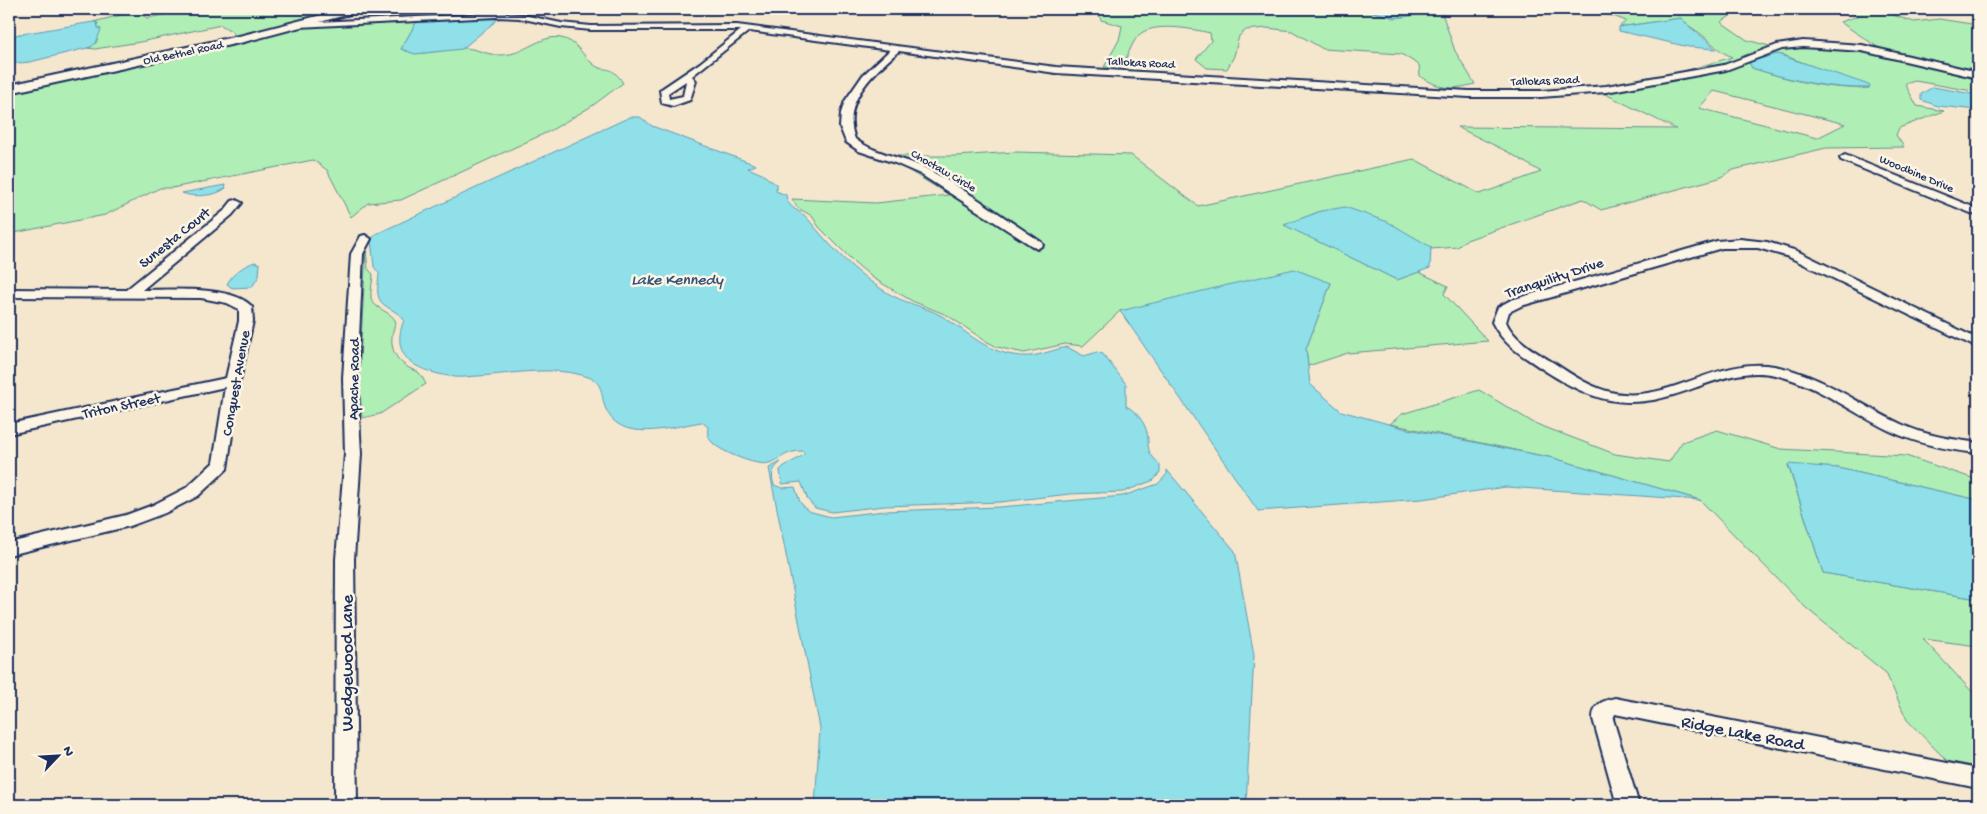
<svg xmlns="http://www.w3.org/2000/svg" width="1987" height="814" font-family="'Gochi Hand',sans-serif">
<rect width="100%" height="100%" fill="#f5e7ce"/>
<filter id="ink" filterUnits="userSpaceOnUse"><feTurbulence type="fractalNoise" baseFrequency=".02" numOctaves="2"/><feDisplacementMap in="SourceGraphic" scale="10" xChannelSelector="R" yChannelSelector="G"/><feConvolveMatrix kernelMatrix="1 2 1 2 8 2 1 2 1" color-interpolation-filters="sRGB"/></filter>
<g filter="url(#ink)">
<g fill="#afeeb5" stroke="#658e8a" fill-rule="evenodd">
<path d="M 195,9 L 310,9 L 310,20 L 234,39 L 233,32 L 221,25 L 140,42 L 95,49 L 87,48 L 91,47 L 100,29 L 98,28 L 97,22 L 93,22 L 137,11 L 147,18 Z"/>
<path d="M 1096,9 L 1371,9 L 1370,11 L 1395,18 L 1441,10 L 1455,51 L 1475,84 C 1450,90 1442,90 1420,76 L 1419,65 L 1401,54 L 1323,49 L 1292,31 L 1267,28 L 1246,30 L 1239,36 L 1234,56 L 1227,69 L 1207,68 L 1196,59 L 1211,41 L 1210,33 C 1193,29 1151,21 1138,36 C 1131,44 1127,58 1122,68 L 1104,67 L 1119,40 L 1122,26 L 1101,20 Z"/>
<path d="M 1657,9 L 1741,9 L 1721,22 L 1747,40 L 1773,47 L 1723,65 L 1667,76 L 1732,57 C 1717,50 1718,48 1706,38 C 1697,30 1688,27 1681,18 L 1619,27 L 1626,21 L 1613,16 Z"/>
<path d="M 1842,9 L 1875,9 L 1914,22 L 1939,19 L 1978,25 L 1978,73 L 1873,49 L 1879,48 L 1840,22 L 1858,16 Z"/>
<path d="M 417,21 L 401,49 C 424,59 442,47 465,48 C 481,49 490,58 510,54 C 526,51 544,34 561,38 C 577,41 581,54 593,64 C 605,74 610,62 623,83 L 592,106 L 550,131 L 401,200 L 368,203 L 351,217 L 327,170 L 313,160 L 172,188 L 160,188 L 105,215 L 9,234 L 9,93 L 234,44 L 297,26 Z"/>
<path d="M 1787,48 L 1859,49 L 1978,76 L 1978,92 L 1915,81 L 1905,84 L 1917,106 L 1944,111 L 1899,128 L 1896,135 L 1904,147 L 1826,148 L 1733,170 L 1719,178 L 1601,210 L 1583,199 L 1464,241 L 1458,247 L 1431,249 L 1431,247 L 1321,211 L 1285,225 L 1397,280 L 1419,272 L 1448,286 L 1444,294 L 1488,341 L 1348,353 L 1308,366 L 1306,349 L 1331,283 L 1120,311 L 1083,346 L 1065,344 L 1024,353 L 997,347 L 984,340 L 947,315 L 912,301 L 873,278 L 854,262 L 819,227 L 812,216 L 798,208 L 792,199 L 876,203 L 949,195 L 885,156 L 956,156 L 1015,152 L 1131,155 L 1198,206 L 1414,159 L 1480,194 L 1541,172 L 1508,152 L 1457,127 L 1676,129 L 1601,92 L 1695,76 L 1749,62 L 1752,68 C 1789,80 1830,90 1869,88 L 1783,55 L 1777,55 L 1754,60 ZM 1714,91 L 1845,124 L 1817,138 L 1699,108 Z"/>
<path d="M 366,250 L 368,269 L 373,274 C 373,281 370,291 371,298 C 374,310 392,311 396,322 C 388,341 391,357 409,368 C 413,370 418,371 420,374 C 422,376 424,381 426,384 L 380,414 L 362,418 L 359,376 Z"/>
<path d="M 1479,390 L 1534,423 L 1615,454 L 1669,462 L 1682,442 L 1717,430 L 1781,449 L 1906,456 L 1978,480 L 1978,500 L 1838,468 L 1788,465 L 1823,573 L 1978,599 L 1978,646 L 1923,639 L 1978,698 L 1978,767 L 1947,761 L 1907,720 L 1886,673 L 1806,608 L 1700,500 L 1553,458 L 1390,424 L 1402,414 Z"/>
</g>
<g fill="#8fe0e9" stroke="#6199b1">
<path d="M 419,9 L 521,9 L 496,13 L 418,19 L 420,14 Z"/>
<path d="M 1371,9 L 1458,9 L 1395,18 L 1370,11 Z"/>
<path d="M 1580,9 L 1657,9 L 1657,10 L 1613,16 Z"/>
<path d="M 496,16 L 497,20 L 462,49 L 415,54 L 401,49 L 417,21 Z"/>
<path d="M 1681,18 C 1691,30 1705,37 1716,49 L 1689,47 L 1619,31 L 1619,27 Z"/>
<path d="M 93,22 L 97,22 L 98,28 L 101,29 L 96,43 L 91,47 L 30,62 L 9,64 L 9,36 Z"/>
<path d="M 1777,54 L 1866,84 L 1870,86 L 1869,88 C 1830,89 1789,80 1752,68 L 1749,62 Z"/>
<path d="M 1933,87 L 1978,95 L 1978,110 L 1938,106 L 1921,100 L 1921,94 Z"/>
<path d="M 630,117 L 640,117 L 652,126 L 756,165 L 748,168 L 762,174 L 777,185 L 776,191 L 786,195 C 787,209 801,210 808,219 C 830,246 855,273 886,292 C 903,303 924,306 942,316 C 964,329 981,348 1008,354 C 1035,360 1043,352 1067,347 L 1084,356 L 1097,352 L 1103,354 L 1126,384 L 1126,406 C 1135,410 1145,422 1147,433 C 1149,440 1147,446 1150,453 C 1152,457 1157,461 1160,465 L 1160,472 L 1154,480 L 1123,492 L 1070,494 L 1000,502 L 885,506 L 832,512 L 815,508 L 808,500 L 801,482 L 782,484 L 780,470 C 787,462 798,461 805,453 L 802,451 C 785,451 783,459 769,463 C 758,467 722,452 714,444 C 708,439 707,434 708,427 L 702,422 C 672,426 617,447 604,404 C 601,392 602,382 588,377 C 554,365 512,374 478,376 C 471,376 462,378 455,377 C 420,372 388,360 404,320 C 398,310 382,308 379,298 C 376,291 379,280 379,273 L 374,267 L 371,240 L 376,234 Z"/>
<path d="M 225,185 L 226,188 C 217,196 193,198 182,193 Z"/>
<path d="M 1345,207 L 1388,222 L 1431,247 L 1430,268 L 1397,280 L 1284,225 L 1321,211 Z"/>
<path d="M 255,262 L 260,264 L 259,276 L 252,287 L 232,288 L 227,284 C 233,273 243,266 255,262 Z"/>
<path d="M 1294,269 L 1331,283 L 1306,349 L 1310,384 L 1341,411 L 1403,428 L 1553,458 L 1700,500 L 1506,487 L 1422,499 L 1258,511 L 1120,311 Z"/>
<path d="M 781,462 C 772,469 771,475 774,485 L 782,488 L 795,487 L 800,502 L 808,511 L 831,517 L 885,511 L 1000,507 L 1123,496 L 1158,484 L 1167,474 L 1167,470 L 1235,551 L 1254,655 L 1246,805 L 815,805 L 820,728 L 769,468 Z"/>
<path d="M 1788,464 L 1838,468 L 1978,500 L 1978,599 L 1823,573 Z"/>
</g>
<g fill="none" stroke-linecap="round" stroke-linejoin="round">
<g stroke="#1b2f5e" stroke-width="4">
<g id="street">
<path d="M 496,13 L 519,14 L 561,23 L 591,26 L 737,25 L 1056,67 L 1469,91 L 1541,91 L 1606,86 L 1724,65 L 1777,45 L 1803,41 L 1862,45 L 1978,72 L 1978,78 L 1862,51 L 1803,47 L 1782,49 L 1726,70 L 1606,92 L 1541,97 L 1469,97 L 1056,73 L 899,51 C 873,74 841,101 855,139 C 875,154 902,157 925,168 C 966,189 1003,217 1041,242 L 1043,245 L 1037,249 L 920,174 L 895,163 L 859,151 L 846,142 L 840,127 L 841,113 L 845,101 L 863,75 L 890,50 L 749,31 L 692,76 L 696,81 L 690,100 L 673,106 L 662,103 L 660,90 L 700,63 L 741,30 L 591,30 L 561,27 L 519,18 L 496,17 L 298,27 L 294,25 L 298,23 ZM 686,81 L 683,96 L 669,99 L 668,93 Z"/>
<path d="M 1845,155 L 1978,209 L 1978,216 L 1841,160 L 1840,158 Z"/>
<path d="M 236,200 L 242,203 L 232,215 L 142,290 C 168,290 234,285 252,307 L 253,321 L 240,381 L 227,469 L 198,496 L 165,513 L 130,526 L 9,555 L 9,543 L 126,515 L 153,505 L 186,488 L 213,463 L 225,387 L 9,434 L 9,424 L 226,378 L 239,321 L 239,309 L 227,303 L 201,298 L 9,297 L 9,289 L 126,290 L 224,211 L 232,201 Z"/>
<path d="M 365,235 L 371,239 L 363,254 L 357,378 L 361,454 L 354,559 L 357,805 L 335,805 L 336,559 L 345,454 L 343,378 L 351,254 L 361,236 Z"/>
<path d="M 1740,239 L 1767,242 L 1797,251 L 1978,339 L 1978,348 L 1789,257 L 1758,248 L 1722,248 L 1521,306 L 1509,312 L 1506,322 C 1515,341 1536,352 1554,363 C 1572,375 1593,389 1615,393 C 1671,403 1715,357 1774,366 C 1821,374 1859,405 1901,424 C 1926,436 1952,439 1978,443 L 1978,453 C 1948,450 1918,444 1890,431 C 1852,413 1817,384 1775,375 C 1747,369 1723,378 1697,387 C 1634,411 1601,407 1544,370 C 1523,356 1503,345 1492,322 L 1498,307 L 1511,300 L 1717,241 Z"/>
<path d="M 1615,698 L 1978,769 L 1978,788 L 1615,714 L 1613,719 L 1639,805 L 1617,805 L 1593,719 C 1593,704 1602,701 1615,698 Z"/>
</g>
</g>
<g stroke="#1b2f5e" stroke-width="4">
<path id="secondary" d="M 345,9 L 363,9 L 361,11 L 244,42 L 9,93 L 9,85 L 243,35 Z"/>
</g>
<use href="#street" fill="#fcf5e5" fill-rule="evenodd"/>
<use href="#secondary" fill="#fcf5e5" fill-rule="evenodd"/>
</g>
</g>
<g text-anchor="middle" stroke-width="5" stroke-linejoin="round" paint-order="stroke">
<g font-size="12" fill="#1b2f5e" stroke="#fcf5e5">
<text transform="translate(183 52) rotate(-12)" y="4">Old Bethel Road</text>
<text transform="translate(1141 62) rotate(3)" y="4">Tallokas Road</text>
<text transform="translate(1545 80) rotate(-2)" y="4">Tallokas Road</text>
<text transform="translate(944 170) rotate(30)" y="4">Choctaw Circle</text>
<text transform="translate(1917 173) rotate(23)" y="4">Woodbine Drive</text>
</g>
<g font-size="15" fill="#1b2f5e" stroke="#fcf5e5">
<text transform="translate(174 237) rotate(-39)" y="5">Sunesta Court</text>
<text transform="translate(1554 277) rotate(-18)" y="5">Tranquility Drive</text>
<text transform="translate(353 379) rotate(-89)" y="5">Apache Road</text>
<text transform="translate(235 383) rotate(-80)" y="5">Conquest Avenue</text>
<text transform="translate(121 405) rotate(-12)" y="5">Triton Street</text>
</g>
<g font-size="16" font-style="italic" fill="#32527a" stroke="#fcf5e5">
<text x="677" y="284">Lake Kennedy</text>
</g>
<g font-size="18" fill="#1b2f5e" stroke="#fcf5e5">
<text transform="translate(346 663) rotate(-90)" y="6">Wedgewood Lane</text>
<text transform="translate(1743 732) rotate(11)" y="6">Ridge Lake Road</text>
</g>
</g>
<rect width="1987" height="814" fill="none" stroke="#fcf5e5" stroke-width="30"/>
<rect x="15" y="15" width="1957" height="784" fill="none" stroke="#1b2f5e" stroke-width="2" filter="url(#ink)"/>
<g transform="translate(58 756) rotate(65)" stroke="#fcf5e5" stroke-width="4" paint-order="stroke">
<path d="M0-4L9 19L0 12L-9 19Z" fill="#1b2f5e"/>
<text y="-8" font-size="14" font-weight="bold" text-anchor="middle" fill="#1b2f5e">N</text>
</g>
</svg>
